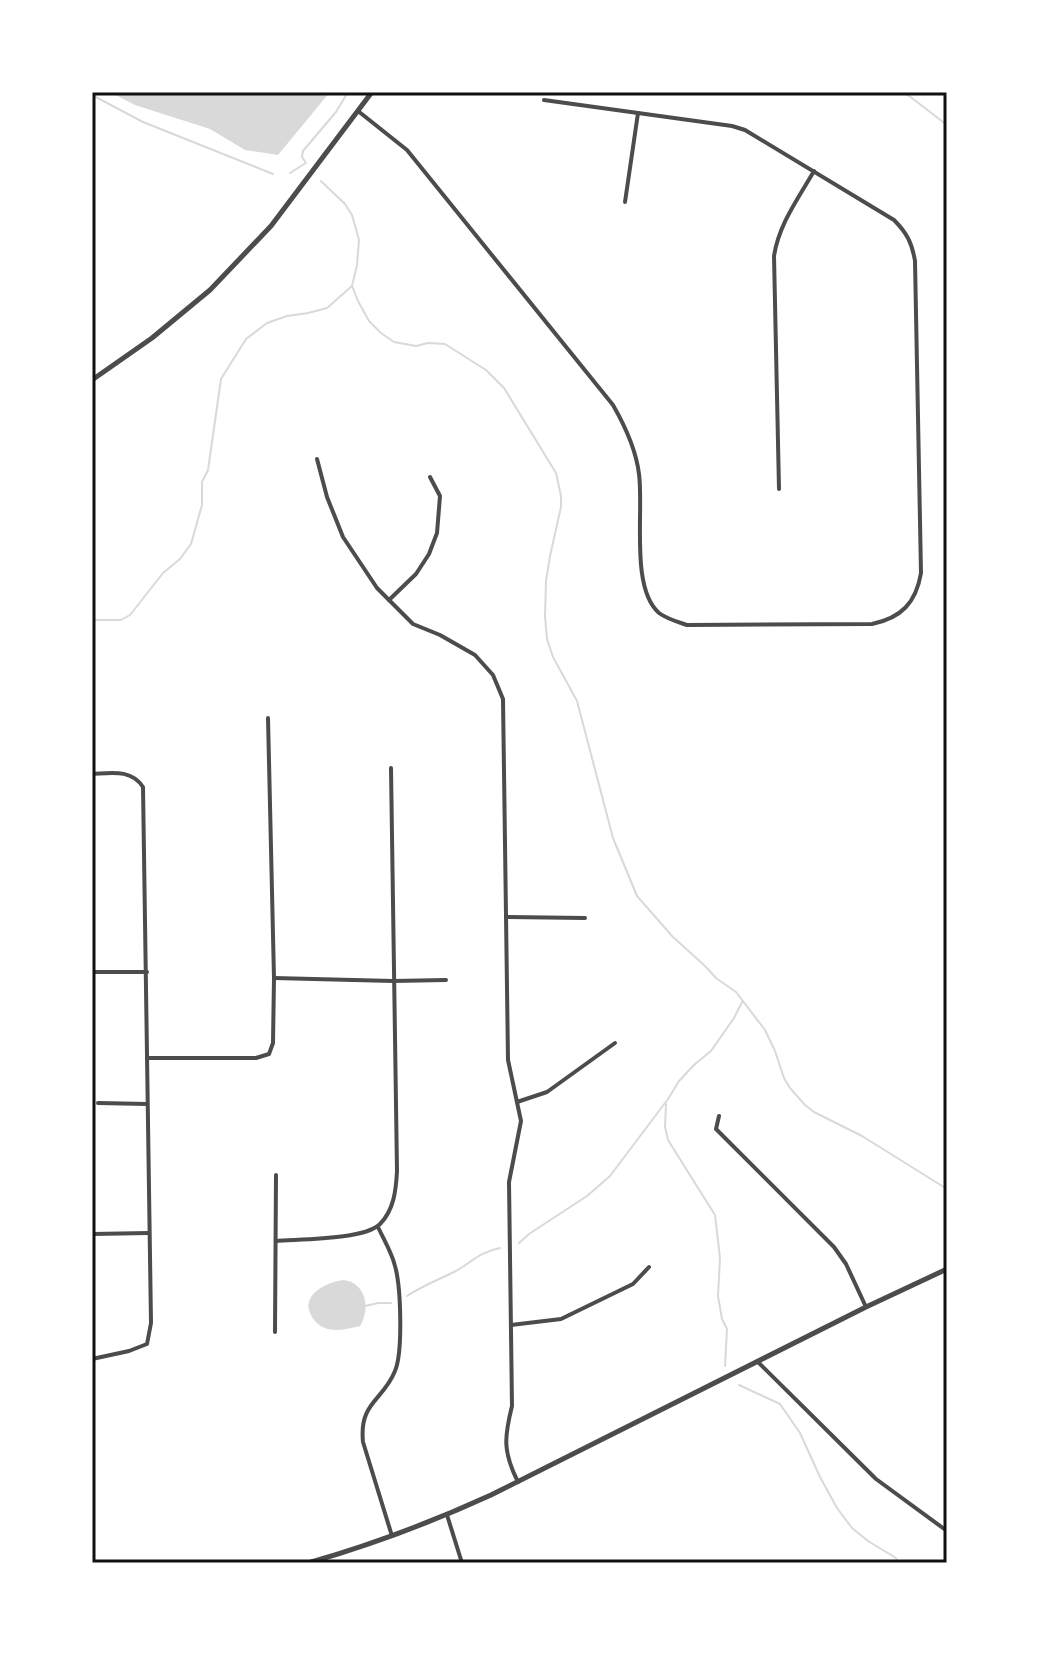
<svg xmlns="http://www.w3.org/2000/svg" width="1039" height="1655" font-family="'Asap Condensed',sans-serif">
<rect width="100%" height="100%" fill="#fff"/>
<g fill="#d9d9d9">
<path d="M 110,92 L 330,92 L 278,155 L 245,150 L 210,129 L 135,105 Z"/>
<path d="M 343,1280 C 366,1282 371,1309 360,1326 L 356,1327 C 346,1329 334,1332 325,1328 C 319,1326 314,1321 311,1315 C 300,1295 327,1282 343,1280 Z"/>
</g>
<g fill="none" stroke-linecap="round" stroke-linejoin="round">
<g stroke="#d9d9d9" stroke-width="2">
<path d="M 904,92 L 947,125"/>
<path d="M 92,95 L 143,122 L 273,174"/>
<path d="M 290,173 L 306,163 L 302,157 L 303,151 L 336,112 L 348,92"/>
<path d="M 352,286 L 358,301 L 369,321 L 381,333 L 394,342 L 416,346 L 428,343 L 445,344 L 486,370 L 504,388 L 556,473 L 561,496 L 561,507 L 550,556 L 546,581 L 545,616 L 547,639 L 553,657 L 577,701 L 613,838 L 637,896 L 673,937 L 705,966 L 716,978 L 736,992 L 765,1030 L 775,1051 L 784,1078 L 790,1088 L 805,1105 L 814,1112 L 862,1136 L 947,1189"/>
<path d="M 92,620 L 121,620 L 130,615 L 163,573 L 180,559 L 191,544 L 202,505 L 202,482 L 208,470 L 221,379 L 246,339 L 267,323 L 287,316 L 308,313 L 327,308 L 352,286 L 357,265 L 359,240 L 352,215 L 345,204 L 321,181"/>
<path d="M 666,1104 L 665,1127 L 668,1140 L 715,1215 L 720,1258 L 718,1296 L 722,1319 L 727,1329 L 725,1366"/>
<path d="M 519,1243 L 529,1234 L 587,1196 L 610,1176 L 668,1099 L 679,1081 L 695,1064 L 711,1051 L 734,1018 L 742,1002"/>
<path d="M 407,1296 C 422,1286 438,1280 454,1272 C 471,1263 479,1252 500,1248"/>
<path d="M 365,1306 L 378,1303 L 391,1303"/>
<path d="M 739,1385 L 780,1404 L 800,1433 L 820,1477 L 837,1508 L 852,1528 L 868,1541 L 896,1558 L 898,1563"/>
</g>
<g stroke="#4c4c4c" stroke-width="4">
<path d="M 358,111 L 407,150 L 613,405 C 625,426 636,449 639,474 C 644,510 630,588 659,613 C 667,619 678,622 687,625 L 872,624 C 901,618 916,603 921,573 L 915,261 C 912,243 907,233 894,220 L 745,130 L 732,126 L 544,100"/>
<path d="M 625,202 L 638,113"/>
<path d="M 317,459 L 327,497 L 343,537 L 377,588 L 413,624 L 440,635 L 475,655 L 493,675 L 503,699 L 508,1060 L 521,1121 L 509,1182 L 512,1406 C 504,1438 503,1452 518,1482"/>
<path d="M 779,489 L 774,256 C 779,224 798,199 814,171"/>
<path d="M 389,600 L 416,574 L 429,554 L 437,533 L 440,496 L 430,477"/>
<path d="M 92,774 C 112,773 131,769 143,787 L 151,1323 L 147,1344 L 129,1351 L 92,1359"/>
<path d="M 506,917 L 585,918"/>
<path d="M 92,972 L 147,972"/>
<path d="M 274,978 L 393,981 L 446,980"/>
<path d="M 147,1058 L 256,1058 L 269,1054 L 273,1043 L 274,978 L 268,718"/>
<path d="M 517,1102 L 547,1092 L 615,1043"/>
<path d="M 98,1103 L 147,1104"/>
<path d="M 719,1116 L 716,1129 L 834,1247 L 846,1264 L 866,1307"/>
<path d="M 378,1227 C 384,1240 392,1253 395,1266 C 401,1287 403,1352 395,1371 C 383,1401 359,1402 363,1442 L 392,1536"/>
<path d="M 92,1234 L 149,1233"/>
<path d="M 276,1241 C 299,1239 364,1240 380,1224 C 394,1210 396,1190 397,1171 L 391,768"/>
<path d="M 511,1325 L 561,1319 L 633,1284 L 649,1267"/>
<path d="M 275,1332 L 276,1175"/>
<path d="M 758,1362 L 876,1479 L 947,1531"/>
<path d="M 447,1515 L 462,1563"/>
</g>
<g stroke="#4c4c4c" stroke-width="5">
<path d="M 92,380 L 152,338 L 210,290 L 271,226 L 372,92"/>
<path d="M 308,1563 C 371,1545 432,1522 491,1495 L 866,1307 L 947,1269"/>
</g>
</g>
<rect width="1039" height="1655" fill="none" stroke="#ffffff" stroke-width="188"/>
<rect x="94" y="94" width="851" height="1467" fill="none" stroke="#111" stroke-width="3"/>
</svg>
